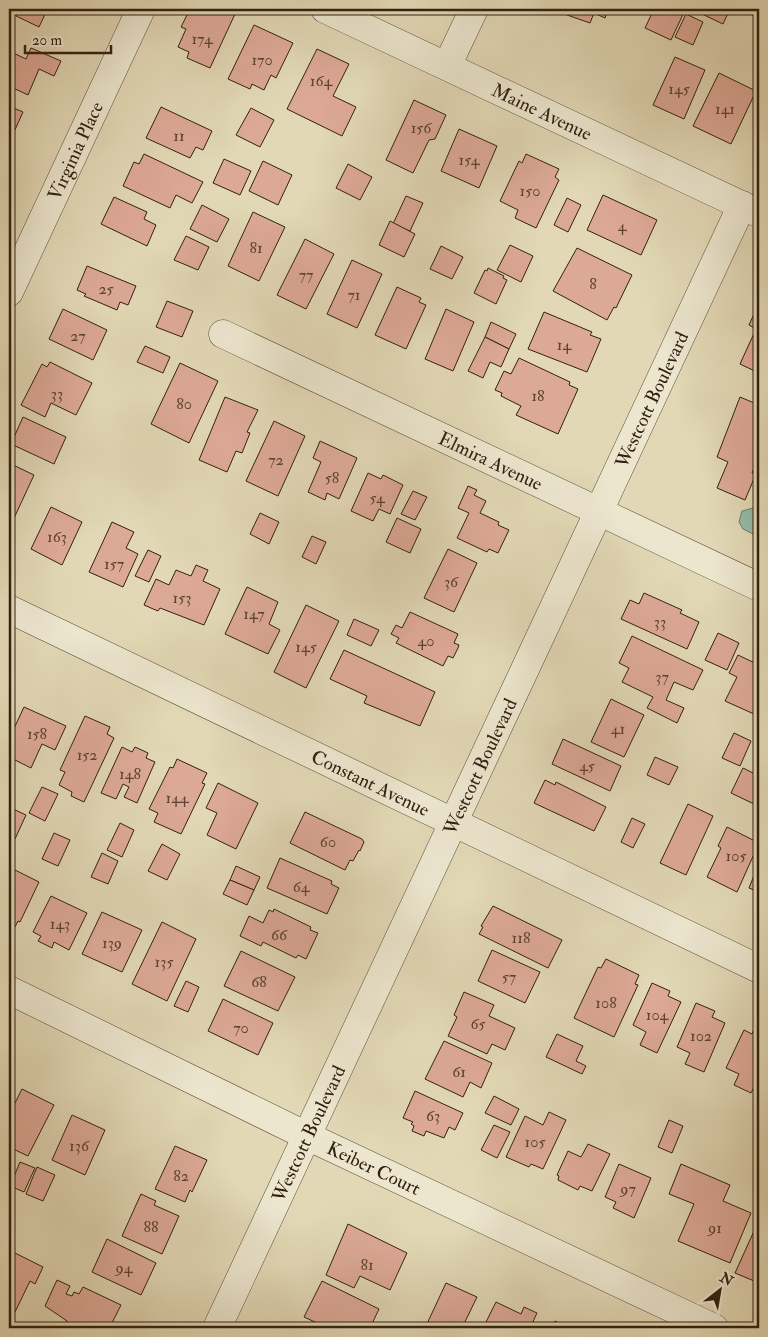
<svg xmlns="http://www.w3.org/2000/svg" width="768" height="1337" font-family="'IM FELL Double Pica',serif">
<rect width="100%" height="100%" fill="#e2d8b5"/>
<filter id="stains"><feTurbulence type="fractalNoise" baseFrequency=".004" numOctaves="4"/><feColorMatrix values="0 0 0 0 .2 0 0 0 0 .09 0 0 0 0 .02 0 0 0 .5 -.17"/></filter>
<radialGradient id="worn" r=".72"><stop offset=".6" stop-color="#630" stop-opacity="0"/><stop offset="1" stop-color="#630" stop-opacity=".3"/></radialGradient>
<path fill="#95bba9" stroke="#6d7d6c" d="M 753,508 L 759,510 L 759,537 L 743,529 L 739,522 L 742,511 Z"/>
<g fill="#dda997" stroke="#322110">
<path d="M 19,9 L 45,9 L 47,10 L 39,27 L 16,16 Z"/>
<path d="M 190,9 L 223,9 L 235,14 L 210,68 L 187,58 L 189,52 L 178,47 L 186,29 L 181,27 Z"/>
<path d="M 550,9 L 617,9 L 614,15 L 607,12 L 605,18 L 594,13 L 590,23 Z"/>
<path d="M 654,9 L 685,10 L 671,40 L 645,28 Z"/>
<path d="M 704,9 L 730,9 L 723,24 L 702,14 Z"/>
<path d="M 739,9 L 759,9 L 759,18 Z"/>
<path d="M 686,14 L 703,22 L 693,45 L 675,37 Z"/>
<path d="M 254,25 L 293,43 L 276,78 L 271,75 L 264,90 L 252,84 L 250,89 L 228,79 Z"/>
<path d="M 31,48 L 61,61 L 54,76 L 39,69 L 28,95 L 9,86 L 9,51 L 26,59 Z"/>
<path d="M 317,49 L 349,64 L 333,96 L 356,107 L 342,136 L 287,109 Z"/>
<path d="M 675,57 L 705,70 L 684,119 L 653,105 Z"/>
<path d="M 719,73 L 756,91 L 731,144 L 693,126 Z"/>
<path d="M 414,100 L 446,115 L 435,139 L 429,140 L 413,173 L 386,160 Z"/>
<path d="M 9,106 L 23,112 L 9,143 Z"/>
<path d="M 161,107 L 212,131 L 203,150 L 196,147 L 190,158 L 146,138 Z"/>
<path d="M 251,108 L 274,120 L 260,147 L 236,135 Z"/>
<path d="M 459,129 L 497,146 L 479,188 L 441,171 Z"/>
<path d="M 144,154 L 203,182 L 192,203 L 176,195 L 170,208 L 123,186 L 134,162 L 139,164 Z"/>
<path d="M 526,154 L 559,169 L 555,177 L 559,180 L 536,228 L 515,218 L 518,210 L 500,201 L 519,161 L 522,163 Z"/>
<path d="M 224,159 L 251,171 L 240,195 L 213,183 Z"/>
<path d="M 263,161 L 292,175 L 278,205 L 249,191 Z"/>
<path d="M 348,164 L 372,177 L 360,200 L 336,188 Z"/>
<path d="M 603,195 L 657,220 L 641,255 L 587,230 Z"/>
<path d="M 406,196 L 423,203 L 410,231 L 393,224 Z"/>
<path d="M 114,197 L 147,212 L 144,219 L 156,225 L 147,246 L 101,224 Z"/>
<path d="M 567,198 L 581,205 L 568,232 L 554,225 Z"/>
<path d="M 202,205 L 229,219 L 217,242 L 190,229 Z"/>
<path d="M 253,212 L 285,227 L 259,281 L 228,266 Z"/>
<path d="M 390,221 L 415,234 L 404,257 L 379,245 Z"/>
<path d="M 186,236 L 209,247 L 198,270 L 174,260 Z"/>
<path d="M 305,239 L 334,254 L 306,309 L 277,295 Z"/>
<path d="M 510,245 L 533,256 L 521,282 L 497,270 Z"/>
<path d="M 441,246 L 463,257 L 452,279 L 430,269 Z"/>
<path d="M 577,248 L 632,275 L 616,308 L 614,307 L 607,320 L 553,291 Z"/>
<path d="M 352,260 L 382,274 L 357,328 L 327,314 Z"/>
<path d="M 87,266 L 136,286 L 128,305 L 120,302 L 117,310 L 84,296 L 86,294 L 77,290 Z"/>
<path d="M 488,268 L 504,276 L 503,278 L 507,280 L 496,304 L 474,293 L 485,270 L 487,271 Z"/>
<path d="M 397,287 L 421,298 L 419,302 L 426,305 L 406,349 L 375,335 Z"/>
<path d="M 167,301 L 193,311 L 182,337 L 156,327 Z"/>
<path d="M 63,309 L 107,330 L 93,360 L 49,339 Z"/>
<path d="M 446,309 L 474,322 L 453,371 L 425,359 Z"/>
<path d="M 544,312 L 592,332 L 590,335 L 601,339 L 587,372 L 528,349 Z"/>
<path d="M 754,314 L 759,316 L 759,373 L 740,364 L 756,329 L 749,325 Z"/>
<path d="M 491,322 L 516,334 L 509,349 L 485,337 Z"/>
<path d="M 485,337 L 509,349 L 501,367 L 490,362 L 483,378 L 468,371 Z"/>
<path d="M 145,346 L 170,357 L 163,373 L 137,362 Z"/>
<path d="M 519,358 L 570,382 L 569,385 L 578,389 L 558,434 L 516,415 L 521,406 L 501,396 L 502,393 L 495,390 L 504,371 L 511,374 Z"/>
<path d="M 50,362 L 92,383 L 76,415 L 51,403 L 45,417 L 21,405 L 42,364 L 47,367 Z"/>
<path d="M 180,363 L 218,381 L 189,443 L 151,424 Z"/>
<path d="M 225,397 L 258,410 L 247,432 L 250,433 L 242,453 L 236,451 L 227,472 L 199,460 Z"/>
<path d="M 740,397 L 759,405 L 759,456 L 752,473 L 756,474 L 745,500 L 717,488 L 728,462 L 717,457 Z"/>
<path d="M 23,417 L 66,437 L 54,464 L 11,444 Z"/>
<path d="M 274,421 L 305,436 L 278,496 L 246,481 Z"/>
<path d="M 320,441 L 357,458 L 339,499 L 327,493 L 325,500 L 308,492 L 321,462 L 313,458 Z"/>
<path d="M 9,463 L 34,475 L 9,529 Z"/>
<path d="M 368,473 L 381,479 L 383,475 L 403,485 L 390,514 L 379,509 L 373,521 L 351,511 Z"/>
<path d="M 468,486 L 477,490 L 474,495 L 486,501 L 480,513 L 499,522 L 498,525 L 509,530 L 498,553 L 489,549 L 487,552 L 457,538 L 469,513 L 458,508 Z"/>
<path d="M 413,491 L 427,497 L 415,520 L 401,514 Z"/>
<path d="M 51,507 L 82,522 L 62,565 L 31,549 Z"/>
<path d="M 260,513 L 279,522 L 269,544 L 250,534 Z"/>
<path d="M 397,518 L 421,529 L 410,553 L 386,542 Z"/>
<path d="M 112,522 L 134,532 L 126,548 L 138,554 L 123,587 L 89,572 Z"/>
<path d="M 312,536 L 326,542 L 316,564 L 302,557 Z"/>
<path d="M 448,549 L 477,563 L 454,612 L 424,598 Z"/>
<path d="M 148,550 L 161,556 L 149,582 L 135,576 Z"/>
<path d="M 196,565 L 208,570 L 203,581 L 220,589 L 204,625 L 160,608 L 158,611 L 144,605 L 156,579 L 169,585 L 176,570 L 191,576 Z"/>
<path d="M 247,587 L 278,602 L 269,624 L 280,630 L 268,654 L 225,634 Z"/>
<path d="M 644,593 L 682,610 L 680,613 L 699,622 L 687,649 L 621,619 L 630,600 L 639,604 Z"/>
<path d="M 306,605 L 339,621 L 306,688 L 274,672 Z"/>
<path d="M 410,612 L 458,634 L 454,643 L 459,645 L 458,648 L 453,658 L 448,656 L 443,666 L 396,643 L 399,638 L 391,634 L 396,625 L 402,628 Z"/>
<path d="M 354,619 L 379,630 L 371,646 L 347,635 Z"/>
<path d="M 718,633 L 739,643 L 727,670 L 705,660 Z"/>
<path d="M 632,636 L 703,670 L 693,690 L 674,682 L 666,700 L 684,708 L 677,723 L 647,708 L 653,697 L 622,682 L 629,668 L 619,663 Z"/>
<path d="M 344,650 L 435,692 L 420,726 L 364,703 L 367,696 L 330,679 Z"/>
<path d="M 738,655 L 759,665 L 759,703 L 754,714 L 725,701 L 737,677 L 729,673 Z"/>
<path d="M 9,693 L 13,695 L 9,705 Z"/>
<path d="M 611,699 L 644,715 L 624,757 L 591,742 Z"/>
<path d="M 24,707 L 66,726 L 55,750 L 42,744 L 31,768 L 9,757 L 9,739 Z"/>
<path d="M 85,716 L 110,727 L 107,734 L 114,738 L 84,802 L 71,796 L 72,792 L 59,785 L 65,772 L 60,770 Z"/>
<path d="M 734,733 L 751,741 L 740,766 L 722,758 Z"/>
<path d="M 563,739 L 621,766 L 610,791 L 552,764 Z"/>
<path d="M 122,747 L 132,752 L 135,747 L 148,753 L 146,758 L 155,762 L 137,803 L 124,797 L 129,787 L 123,784 L 116,799 L 101,793 Z"/>
<path d="M 655,757 L 678,767 L 669,785 L 647,775 Z"/>
<path d="M 177,759 L 207,773 L 202,783 L 205,784 L 181,834 L 154,822 L 158,813 L 149,809 L 170,767 L 173,768 Z"/>
<path d="M 743,768 L 759,776 L 759,793 L 754,804 L 731,793 Z"/>
<path d="M 545,780 L 555,785 L 556,782 L 606,807 L 594,831 L 534,803 Z"/>
<path d="M 218,783 L 258,803 L 236,849 L 207,835 L 217,813 L 206,808 Z"/>
<path d="M 42,787 L 58,794 L 45,821 L 29,813 Z"/>
<path d="M 688,804 L 713,816 L 686,875 L 660,863 Z"/>
<path d="M 13,809 L 26,815 L 15,839 L 9,836 L 9,818 Z"/>
<path d="M 305,812 L 362,839 L 364,842 L 360,851 L 359,850 L 353,861 L 350,860 L 345,870 L 290,843 Z"/>
<path d="M 632,818 L 645,824 L 633,848 L 621,842 Z"/>
<path d="M 120,823 L 134,830 L 122,857 L 107,850 Z"/>
<path d="M 727,827 L 759,843 L 737,892 L 707,877 L 721,848 L 718,846 Z"/>
<path d="M 54,833 L 70,840 L 58,866 L 42,859 Z"/>
<path d="M 162,844 L 180,854 L 167,880 L 148,871 Z"/>
<path d="M 102,853 L 118,861 L 108,884 L 91,877 Z"/>
<path d="M 280,858 L 332,881 L 331,884 L 339,888 L 327,914 L 267,888 Z"/>
<path d="M 759,863 L 759,892 L 749,888 Z"/>
<path d="M 236,866 L 260,877 L 254,890 L 230,880 Z"/>
<path d="M 9,867 L 39,882 L 20,922 L 18,921 L 15,927 L 9,924 Z"/>
<path d="M 230,880 L 254,890 L 247,905 L 223,894 Z"/>
<path d="M 51,896 L 87,913 L 69,950 L 54,942 L 52,948 L 38,941 L 41,936 L 33,932 Z"/>
<path d="M 493,906 L 562,940 L 548,968 L 479,934 L 483,927 L 481,926 Z"/>
<path d="M 274,909 L 311,927 L 310,930 L 318,933 L 306,959 L 298,955 L 296,958 L 263,942 L 261,946 L 240,936 L 249,916 L 263,923 L 269,910 L 273,912 Z"/>
<path d="M 102,912 L 142,930 L 122,972 L 82,954 Z"/>
<path d="M 162,922 L 196,939 L 167,1001 L 132,984 Z"/>
<path d="M 492,950 L 540,972 L 525,1003 L 478,981 Z"/>
<path d="M 241,951 L 295,977 L 278,1011 L 224,986 Z"/>
<path d="M 606,959 L 639,975 L 635,984 L 638,985 L 614,1037 L 574,1018 L 598,967 L 601,968 Z"/>
<path d="M 186,981 L 199,987 L 188,1012 L 174,1006 Z"/>
<path d="M 652,983 L 670,991 L 668,996 L 681,1002 L 657,1053 L 640,1045 L 646,1032 L 633,1025 Z"/>
<path d="M 464,992 L 494,1005 L 489,1016 L 515,1028 L 505,1050 L 492,1044 L 487,1054 L 448,1036 L 457,1017 L 454,1015 Z"/>
<path d="M 223,999 L 273,1023 L 258,1055 L 208,1031 Z"/>
<path d="M 696,1003 L 715,1011 L 712,1017 L 725,1023 L 704,1072 L 685,1064 L 690,1053 L 677,1047 Z"/>
<path d="M 754,1029 L 759,1031 L 759,1077 L 751,1093 L 734,1085 L 739,1074 L 726,1068 L 744,1030 L 752,1034 Z"/>
<path d="M 557,1034 L 583,1046 L 576,1061 L 586,1066 L 582,1074 L 546,1057 Z"/>
<path d="M 444,1041 L 492,1063 L 481,1088 L 470,1082 L 463,1097 L 425,1079 Z"/>
<path d="M 22,1089 L 54,1105 L 28,1156 L 9,1147 L 9,1115 Z"/>
<path d="M 415,1091 L 463,1113 L 455,1130 L 449,1127 L 444,1138 L 426,1131 L 424,1136 L 412,1131 L 414,1126 L 411,1124 L 413,1122 L 403,1118 Z"/>
<path d="M 494,1096 L 519,1109 L 511,1125 L 485,1113 Z"/>
<path d="M 549,1112 L 566,1120 L 543,1169 L 531,1164 L 529,1167 L 506,1157 L 525,1116 L 543,1125 Z"/>
<path d="M 72,1115 L 105,1130 L 85,1175 L 52,1160 Z"/>
<path d="M 669,1120 L 683,1126 L 672,1153 L 658,1147 Z"/>
<path d="M 494,1125 L 510,1132 L 497,1158 L 481,1150 Z"/>
<path d="M 588,1144 L 610,1154 L 592,1191 L 580,1186 L 578,1190 L 558,1180 L 559,1176 L 557,1175 L 568,1151 L 581,1157 Z"/>
<path d="M 175,1146 L 207,1160 L 192,1192 L 190,1190 L 185,1202 L 155,1189 Z"/>
<path d="M 20,1162 L 35,1168 L 24,1192 L 10,1186 Z"/>
<path d="M 619,1164 L 651,1178 L 634,1218 L 613,1208 L 616,1202 L 605,1197 Z"/>
<path d="M 681,1164 L 730,1185 L 723,1201 L 751,1213 L 730,1263 L 678,1241 L 694,1204 L 669,1194 Z"/>
<path d="M 37,1167 L 55,1175 L 43,1201 L 26,1194 Z"/>
<path d="M 141,1194 L 156,1201 L 154,1205 L 179,1216 L 162,1254 L 122,1236 Z"/>
<path d="M 759,1220 L 759,1283 L 735,1273 Z"/>
<path d="M 348,1224 L 407,1253 L 390,1290 L 360,1276 L 354,1288 L 326,1275 Z"/>
<path d="M 107,1239 L 156,1263 L 141,1295 L 92,1272 Z"/>
<path d="M 9,1250 L 43,1267 L 35,1284 L 30,1281 L 15,1312 L 9,1309 Z"/>
<path d="M 57,1280 L 70,1286 L 66,1294 L 72,1296 L 74,1292 L 79,1294 L 83,1287 L 121,1305 L 112,1323 L 123,1328 L 69,1328 L 65,1326 L 67,1321 L 45,1306 Z"/>
<path d="M 322,1281 L 379,1309 L 370,1328 L 328,1328 L 304,1317 Z"/>
<path d="M 446,1283 L 477,1297 L 462,1328 L 425,1328 Z"/>
<path d="M 496,1302 L 521,1314 L 524,1307 L 537,1313 L 530,1328 L 483,1328 Z"/>
<path d="M 555,1321 L 569,1328 L 552,1328 Z"/>
</g>
<g fill="none" stroke-linecap="round" stroke-linejoin="round">
<g stroke="#5e4f39" stroke-width="29">
<g id="street">
<path id="s1" d="M 325,9 L 758,213"/>
<path d="M 447,66 L 474,9"/>
<path id="s2" d="M 9,292 L 141,9"/>
<path id="s3" d="M 223,334 L 759,587"/>
<path id="s4" d="M 9,609 L 759,969"/>
<path id="s5" d="M 9,990 L 307,1136 L 714,1328"/>
<path id="s6" d="M 217,1328 L 742,205"/>
</g>
</g>
<use href="#street" stroke="#ece6cf" stroke-width="28"/>
</g>
<g text-anchor="middle" stroke-width="4" stroke-linejoin="round" paint-order="stroke">
<g font-size="16" fill="#5d4332">
<text x="202" y="44">174</text>
<text x="262" y="65">170</text>
<text x="321" y="86">164</text>
<text x="679" y="94">145</text>
<text x="725" y="114">141</text>
<text x="421" y="133">156</text>
<text x="179" y="141">11</text>
<text x="469" y="165">154</text>
<text x="530" y="196">150</text>
<text x="622" y="231">4</text>
<text x="256" y="253">81</text>
<text x="306" y="280">77</text>
<text x="593" y="289">8</text>
<text x="106" y="294">25</text>
<text x="354" y="300">71</text>
<text x="78" y="341">27</text>
<text x="564" y="350">14</text>
<text x="57" y="399">33</text>
<text x="538" y="401">18</text>
<text x="184" y="409">80</text>
<text x="276" y="465">72</text>
<text x="332" y="483">58</text>
<text x="377" y="503">54</text>
<text x="57" y="542">163</text>
<text x="114" y="569">157</text>
<text x="451" y="587">36</text>
<text x="182" y="603">153</text>
<text x="254" y="619">147</text>
<text x="660" y="627">33</text>
<text x="426" y="646">40</text>
<text x="306" y="652">145</text>
<text x="662" y="682">37</text>
<text x="618" y="734">41</text>
<text x="37" y="739">158</text>
<text x="87" y="760">152</text>
<text x="587" y="771">45</text>
<text x="130" y="779">148</text>
<text x="177" y="803">144</text>
<text x="328" y="847">60</text>
<text x="736" y="861">105</text>
<text x="301" y="892">64</text>
<text x="60" y="929">143</text>
<text x="279" y="940">66</text>
<text x="521" y="943">118</text>
<text x="112" y="948">139</text>
<text x="164" y="967">135</text>
<text x="509" y="982">57</text>
<text x="259" y="987">68</text>
<text x="606" y="1008">108</text>
<text x="657" y="1020">104</text>
<text x="478" y="1029">65</text>
<text x="241" y="1033">70</text>
<text x="701" y="1041">102</text>
<text x="459" y="1077">61</text>
<text x="433" y="1121">63</text>
<text x="535" y="1147">105</text>
<text x="79" y="1151">136</text>
<text x="181" y="1181">82</text>
<text x="628" y="1194">97</text>
<text x="151" y="1232">88</text>
<text x="715" y="1233">91</text>
<text x="367" y="1270">81</text>
<text x="124" y="1273">94</text>
</g>
<g font-size="19" fill="#322110" stroke="#ece6cf">
<text dy="7" stroke="none"><textPath href="#s1" startOffset="240">Maine Avenue</textPath></text>
<text dy="7" stroke="none"><textPath href="#s2" startOffset="156">Virginia Place</textPath></text>
<text dy="7" stroke="none"><textPath href="#s6" startOffset="1025">Westcott Boulevard</textPath></text>
<text dy="7" stroke="none"><textPath href="#s3" startOffset="296">Elmira Avenue</textPath></text>
<text dy="7" stroke="none"><textPath href="#s6" startOffset="620">Westcott Boulevard</textPath></text>
<text dy="7" stroke="none"><textPath href="#s4" startOffset="401">Constant Avenue</textPath></text>
<text dy="7" stroke="none"><textPath href="#s6" startOffset="215">Westcott Boulevard</textPath></text>
<text dy="7" stroke="none"><textPath href="#s5" startOffset="406">Keiber Court</textPath></text>
</g>
</g>
<rect width="768" height="1337" fill="none" stroke="#e2d8b5" stroke-width="30"/>
<rect x="10" y="10" width="748" height="1317" fill="none" stroke="#322110" stroke-width="2.5"/>
<rect x="15" y="15" width="738" height="1307" fill="none" stroke="#322110"/>
<g transform="translate(720 1290) rotate(31)" stroke="#ece6cf" stroke-width="4" paint-order="stroke">
<path d="M0-4L9 19L0 12L-9 19Z" fill="#322110"/>
<text y="-8" font-size="14" font-weight="bold" text-anchor="middle" fill="#322110">N</text>
</g>
<path d="M25 45v8h86v-8" fill="none" stroke="#322110" stroke-width="2.5"/>
<text x="32" y="45" font-size="15" fill="#322110" stroke="#ece6cf" stroke-width="4" paint-order="stroke">20 m</text>
<rect width="100%" height="100%" filter="url(#stains)"/>
<rect width="100%" height="100%" fill="url(#worn)"/>
</svg>
